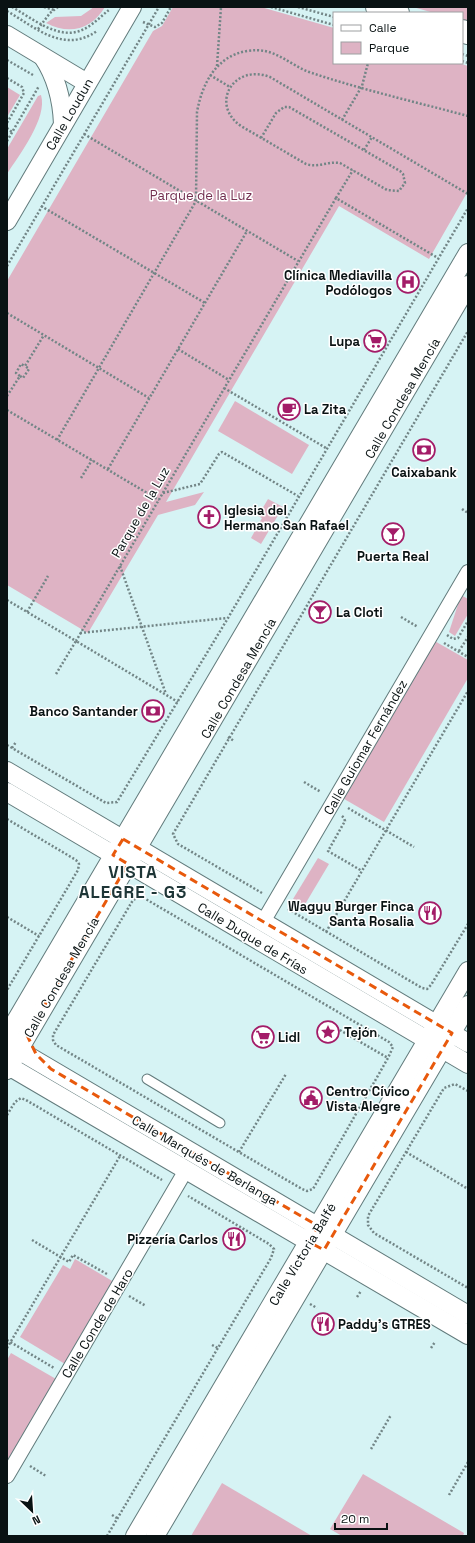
<svg xmlns="http://www.w3.org/2000/svg" width="475" height="1543" font-family="'Space Grotesk',sans-serif">
<rect width="100%" height="100%" fill="#d6f3f4"/>
<g fill="#deb3c4">
<path d="M 94,7 L 105,7 C 91,30 69,35 46,23 L 55,17 L 81,16 Z"/>
<path d="M 173,7 L 261,7 L 334,28 L 334,63 L 458,63 L 468,66 L 468,191 L 429,259 L 339,206 L 166,502 L 204,492 L 195,505 L 158,515 L 88,633 L 7,585 L 7,281 L 153,31 L 162,26 Z"/>
<path d="M 413,7 L 468,7 L 468,23 L 462,21 L 462,13 L 434,13 Z"/>
<path d="M 7,87 L 20,95 L 7,117 Z"/>
<path d="M 41,95 C 48,118 19,155 7,174 L 7,149 L 38,96 Z"/>
<path d="M 235,401 L 309,445 L 292,474 L 218,431 Z"/>
<path d="M 268,499 L 283,507 L 261,544 L 251,538 L 262,518 L 258,516 Z"/>
<path d="M 461,595 L 468,599 L 468,614 L 455,636 L 449,632 Z"/>
<path d="M 431,639 L 468,660 L 468,678 L 384,822 L 339,796 Z"/>
<path d="M 318,858 L 329,864 L 304,906 L 293,899 Z"/>
<path d="M 75,1259 L 114,1282 L 65,1364 L 20,1337 L 63,1265 L 70,1269 Z"/>
<path d="M 11,1353 L 56,1379 L 8,1460 L 7,1360 Z"/>
<path d="M 363,1474 L 464,1533 L 463,1536 L 342,1536 L 330,1529 Z"/>
<path d="M 222,1483 L 312,1536 L 191,1536 Z"/>
</g>
<g fill="none" stroke-linecap="round" stroke-linejoin="round">
<g stroke="#627b7c" stroke-width="11">
<path id="service" d="M 147,1079 L 220,1123"/>
</g>
<g stroke="#627b7c" stroke-width="16">
<g id="pedestrian">
<path d="M 263,922 L 468,572"/>
<path d="M 7,1476 L 186,1170"/>
</g>
</g>
<g stroke="#627b7c" stroke-width="20">
<g id="minor">
<path d="M 7,35 L 87,83"/>
<path d="M 43,57 C 57,78 62,99 63,124"/>
<path d="M 7,221 L 132,7"/>
<path d="M 7,771 L 468,1043"/>
<path d="M 7,792 L 468,1064"/>
<path d="M 7,1036 L 468,253"/>
<path d="M 8,1044 L 468,1315"/>
<path d="M 7,1065 L 468,1335"/>
<path d="M 7,1070 L 468,285"/>
<path d="M 135,1536 L 468,971"/>
<path d="M 155,1536 L 468,1005"/>
</g>
</g>
<g stroke="#627b7c" stroke-width="24">
<g id="secondary">
<path d="M 377,7 L 398,13"/>
<path d="M 462,31 L 468,33"/>
</g>
</g>
<g stroke="#728586" stroke-width="2.5" stroke-dasharray="2 2" stroke-linecap="butt">
<path d="M 12,7 C 32,18 60,42 84,29 C 93,25 101,16 109,10"/>
<path d="M 44,7 L 54,10"/>
<path d="M 271,7 L 334,25"/>
<path d="M 298,7 L 334,17"/>
<path d="M 7,11 C 36,28 64,54 97,31"/>
<path d="M 143,22 L 155,27 L 162,23 L 171,7"/>
<path d="M 38,29 L 50,13 L 58,7"/>
<path d="M 462,54 L 468,56"/>
<path d="M 7,60 L 33,75"/>
<path d="M 462,61 L 468,63"/>
<path d="M 217,66 L 221,7"/>
<path d="M 210,75 L 230,87"/>
<path d="M 7,78 L 22,87 L 24,93 L 7,123"/>
<path d="M 342,120 L 362,86 L 368,63"/>
<path d="M 7,128 L 12,132"/>
<path d="M 84,134 L 298,261"/>
<path d="M 261,138 L 276,113 L 284,107 L 289,107 L 400,171 L 403,174 L 405,183 L 399,191 L 387,190 L 340,163 C 328,161 318,168 306,164 L 241,126 C 209,104 234,63 270,77 L 468,194"/>
<path d="M 7,141 L 39,86"/>
<path d="M 364,150 L 372,137"/>
<path d="M 336,198 L 353,170"/>
<path d="M 41,206 L 205,303"/>
<path d="M 7,266 L 159,7"/>
<path d="M 7,313 L 149,398"/>
<path d="M 178,349 L 229,380"/>
<path d="M 20,376 L 23,378 L 29,369 L 25,366"/>
<path d="M 224,388 L 326,448"/>
<path d="M 7,396 L 20,376 L 16,373 L 21,364 L 25,366 L 44,335"/>
<path d="M 7,410 L 159,500"/>
<path d="M 57,440 L 196,201 L 197,112 C 202,84 216,56 247,51 C 275,46 288,65 312,73 C 363,90 416,102 468,116"/>
<path d="M 108,469 L 247,231"/>
<path d="M 81,478 L 92,460"/>
<path d="M 163,493 L 200,484 L 219,454 L 222,452 L 298,496"/>
<path d="M 462,509 L 468,513"/>
<path d="M 120,566 L 166,694"/>
<path d="M 7,600 L 76,641 L 336,198 L 438,258"/>
<path d="M 27,612 L 48,576"/>
<path d="M 401,617 L 418,627"/>
<path d="M 80,633 L 227,618"/>
<path d="M 447,635 L 453,639 L 458,638 L 468,621"/>
<path d="M 444,643 L 468,657"/>
<path d="M 459,651 L 468,637"/>
<path d="M 56,674 L 76,641 L 178,702"/>
<path d="M 228,737 L 234,741"/>
<path d="M 7,745 L 106,803 L 117,802 L 228,618 L 468,208"/>
<path d="M 12,748 L 16,742"/>
<path d="M 304,782 L 321,792"/>
<path d="M 348,808 L 414,847"/>
<path d="M 342,816 L 344,818 L 345,821 L 328,851 L 362,871"/>
<path d="M 7,819 L 76,860 L 79,864 L 78,870 L 7,990"/>
<path d="M 262,893 L 178,844 L 173,834 L 468,331"/>
<path d="M 139,897 L 144,898 L 389,1042 L 393,1047 L 388,1058 L 313,1189 L 307,1191 L 302,1189 L 56,1045 L 53,1040 L 53,1035 L 133,900 Z"/>
<path d="M 288,909 L 422,988 L 427,989 L 431,985 L 468,924"/>
<path d="M 7,917 L 39,936"/>
<path d="M 326,932 L 468,691"/>
<path d="M 326,1022 L 388,1058"/>
<path d="M 468,1091 L 455,1084 L 444,1088 L 368,1216 L 368,1225 L 374,1233 L 468,1288"/>
<path d="M 7,1115 L 15,1102 L 21,1098 L 26,1100 L 162,1180"/>
<path d="M 239,1152 L 286,1074"/>
<path d="M 406,1152 L 468,1189"/>
<path d="M 32,1240 L 69,1262 L 73,1255 L 107,1274"/>
<path d="M 129,1296 L 146,1306"/>
<path d="M 357,1297 L 361,1291"/>
<path d="M 310,1304 L 317,1308"/>
<path d="M 7,1340 L 54,1368"/>
<path d="M 212,1345 L 218,1348"/>
<path d="M 7,1348 L 120,1156"/>
<path d="M 431,1348 L 435,1342"/>
<path d="M 371,1449 L 391,1415"/>
<path d="M 30,1466 L 46,1476"/>
<path d="M 449,1495 L 468,1462"/>
<path d="M 112,1515 L 117,1518"/>
<path d="M 107,1536 L 271,1258 L 274,1249 L 269,1244 L 188,1196"/>
</g>
<use href="#service" stroke="#fff" stroke-width="9"/>
<use href="#pedestrian" stroke="#fff" stroke-width="14"/>
<use href="#minor" stroke="#fff" stroke-width="18"/>
<use href="#secondary" stroke="#fff" stroke-width="22"/>
</g>
<path fill="none" stroke="#e8590c" stroke-width="3" stroke-dasharray="8 5" stroke-linejoin="round" d="M 123,839 L 452,1033 L 324,1250 L 309,1242 L 318,1226 L 51,1069 L 36,1054 L 27,1035 L 128,864 L 113,855 Z"/>
<defs>
<g id="hospital-ring" transform="scale(1.15)"><circle r="9.5" fill="#fff" stroke="#a31c68" stroke-width="1.5"/><path d="M-5-5h3v3.5h4V-5h3V5h-3V1.5h-4V5h-3Z" fill="#a31c68"/></g>
<g id="supermarket-ring" transform="scale(1.15)"><circle r="9.5" fill="#fff" stroke="#a31c68" stroke-width="1.5"/><path d="M-6-5.5h2.5l.6 2H6L4.5 2H-2.5L-4.4-4H-6ZM-1.5 3.2a1.3 1.3 0 1 0 .1 0ZM3 3.2a1.3 1.3 0 1 0 .1 0Z" fill="#a31c68"/></g>
<g id="cafe-ring" transform="scale(1.15)"><circle r="9.5" fill="#fff" stroke="#a31c68" stroke-width="1.5"/><path d="M-5.5-4.5H6V0H3Q3 3.5 0 3.5H-2.5Q-5.5 3.5-5.5 0ZM3-3.2v2h1.7v-2ZM-6 4.5H4V6H-6Z" fill="#a31c68"/></g>
<g id="bank-ring" transform="scale(1.15)"><circle r="9.5" fill="#fff" stroke="#a31c68" stroke-width="1.5"/><path d="M-6-4H6V4H-6ZM0-2.3a2.3 2.3 0 1 0 0 4.6a2.3 2.3 0 1 0 0-4.6Z" fill="#a31c68"/></g>
<g id="church-ring" transform="scale(1.15)"><circle r="9.5" fill="#fff" stroke="#a31c68" stroke-width="1.5"/><path d="M-1.2-6h2.4v3.5h3.3v2.4h-3.3V6h-2.4V-.1h-3.3v-2.4h3.3Z" fill="#a31c68"/></g>
<g id="bar-ring" transform="scale(1.15)"><circle r="9.5" fill="#fff" stroke="#a31c68" stroke-width="1.5"/><path d="M-6-5H6L.8 .8V4.5H3.5V6h-7V4.5H-.8V.8Z" fill="#a31c68"/></g>
<g id="restaurant-ring" transform="scale(1.15)"><circle r="9.5" fill="#fff" stroke="#a31c68" stroke-width="1.5"/><path d="M-5-6h1v4h1v-4h1v4h1v-4h1v5L-1.5 .5V6h-2V.5L-5-1ZM5-6V6H3V1.5H1.5Q1.5-4 5-6Z" fill="#a31c68"/></g>
<g id="sight-ring" transform="scale(1.15)"><circle r="9.5" fill="#fff" stroke="#a31c68" stroke-width="1.5"/><path d="M0-6L1.8-2.2L6-1.7L2.9 1.2L3.7 5.4L0 3.3L-3.7 5.4L-2.9 1.2L-6-1.7L-1.8-2.2Z" fill="#a31c68"/></g>
<g id="civic-ring" transform="scale(1.15)"><circle r="9.5" fill="#fff" stroke="#a31c68" stroke-width="1.5"/><path d="M-.6-6.5H3V-4.5H.6V-3L4-1V1h2V6H-6V1h2V-1L-.6-3ZM-1.2 2.5V6h2.4V2.5Z" fill="#a31c68"/></g>
</defs>
<g fill-rule="evenodd">
<use href="#hospital-ring" x="408" y="282"/>
<use href="#supermarket-ring" x="375" y="341"/>
<use href="#cafe-ring" x="289" y="409"/>
<use href="#bank-ring" x="424" y="450"/>
<use href="#church-ring" x="209" y="517"/>
<use href="#bar-ring" x="393" y="534"/>
<use href="#bar-ring" x="320" y="612"/>
<use href="#bank-ring" x="153" y="711"/>
<use href="#restaurant-ring" x="430" y="913"/>
<use href="#sight-ring" x="328" y="1032"/>
<use href="#supermarket-ring" x="263" y="1037"/>
<use href="#civic-ring" x="311" y="1098"/>
<use href="#restaurant-ring" x="234" y="1239"/>
<use href="#restaurant-ring" x="323" y="1324"/>
</g>
<g text-anchor="middle" stroke-width="3" stroke-linejoin="round" paint-order="stroke">
<g font-size="13" fill="#091213" stroke="#fff">
<text transform="translate(69 114) rotate(-60)" y="5">Calle Loudun</text>
<text transform="translate(402 398) rotate(-60)" y="5">Calle Condesa Mencía</text>
<text transform="translate(140 512) rotate(-60)" y="5">Parque de la Luz</text>
<text transform="translate(238 678) rotate(-60)" y="5">Calle Condesa Mencía</text>
<text transform="translate(365 747) rotate(-60)" y="5">Calle Guiomar Fernández</text>
<text transform="translate(253 938) rotate(31)" y="5">Calle Duque de Frías</text>
<text transform="translate(61 977) rotate(-60)" y="5">Calle Condesa Mencía</text>
<text transform="translate(205 1160) rotate(30)" y="5">Calle Marqués de Berlanga</text>
<text transform="translate(302 1254) rotate(-59)" y="5">Calle Victoria Balfé</text>
<text transform="translate(97 1323) rotate(-59)" y="5">Calle Conde de Haro</text>
</g>
<g font-size="13" fill="#732f50" stroke="#fff">
<text x="201" y="200">Parque de la Luz</text>
</g>
<g font-size="13" font-weight="bold" fill="#091213" stroke="#fff" text-anchor="start">
<text x="392" y="280" text-anchor="end">Clínica Mediavilla<tspan x="392" dy="15">Podólogos</tspan></text>
<text x="360" y="346" text-anchor="end">Lupa</text>
<text x="304" y="414">La Zita</text>
<text x="424" y="477" text-anchor="middle">Caixabank</text>
<text x="224" y="515">Iglesia del<tspan x="224" dy="15">Hermano San Rafael</tspan></text>
<text x="393" y="561" text-anchor="middle">Puerta Real</text>
<text x="336" y="617">La Cloti</text>
<text x="138" y="716" text-anchor="end">Banco Santander</text>
<text x="414" y="911" text-anchor="end">Wagyu Burger Finca<tspan x="414" dy="15">Santa Rosalia</tspan></text>
<text x="344" y="1037">Tejón</text>
<text x="278" y="1042">Lidl</text>
<text x="326" y="1096">Centro Cívico<tspan x="326" dy="15">Vista Alegre</tspan></text>
<text x="218" y="1244" text-anchor="end">Pizzería Carlos</text>
<text x="338" y="1329">Paddy's GTRES</text>
</g>
<g font-size="17" font-weight="bold" letter-spacing="1" fill="#1e3637" stroke="#fff">
<text x="133" y="878">VISTA<tspan x="133" dy="20">ALEGRE - G3</tspan></text>
</g>
</g>
<rect width="475" height="1543" fill="none" stroke="#091213" stroke-width="16"/>
<rect x="333" y="12" width="130" height="52" fill="#ffffff" stroke="#9da0a1"/>
<rect x="341" y="25" width="20" height="6" fill="#ffffff" stroke="#9da0a1"/>
<text x="369" y="32" font-size="12" fill="#091213">Calle</text>
<rect x="341" y="42" width="20" height="12" fill="#deb3c4" stroke="#9da0a1"/>
<text x="369" y="52" font-size="12" fill="#091213">Parque</text>
<g transform="translate(32 1511) rotate(155)" stroke="#ffffff" stroke-width="3" paint-order="stroke">
<path d="M0-3L7 15L0 10L-7 15Z" fill="#091213"/>
<text y="-6" font-size="11" font-weight="bold" text-anchor="middle" fill="#091213">N</text>
</g>
<path d="M335 1523v6h52v-6" fill="none" stroke="#091213" stroke-width="2"/>
<text x="341" y="1523" font-size="12" fill="#091213" stroke="#ffffff" stroke-width="3" paint-order="stroke">20 m</text>
</svg>
